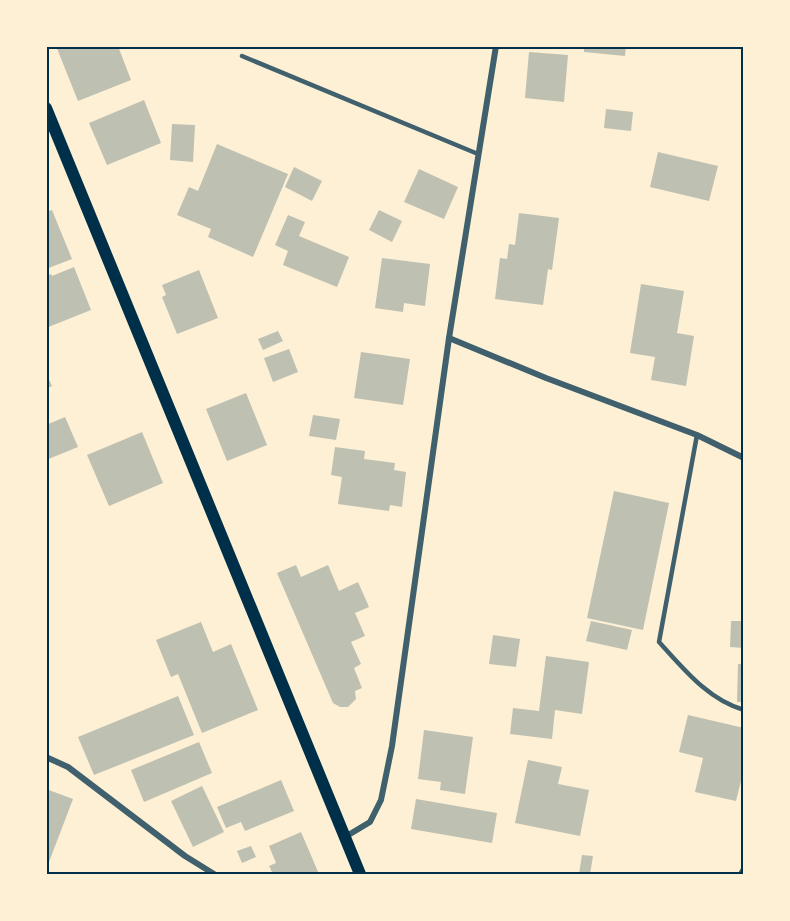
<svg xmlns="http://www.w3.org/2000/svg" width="790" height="921" font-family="Jost,sans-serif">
<rect width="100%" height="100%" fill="#fdf0d5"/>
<g fill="#bec0b2">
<path d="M 56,46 L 118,46 L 131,80 L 78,101 Z"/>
<path d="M 584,46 L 626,46 L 625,56 L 584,52 Z"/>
<path d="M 529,52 L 568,55 L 564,102 L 525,98 Z"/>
<path d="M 144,100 L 161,143 L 107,165 L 89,123 Z"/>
<path d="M 606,109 L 633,112 L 631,131 L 604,128 Z"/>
<path d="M 172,124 L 195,125 L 193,162 L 170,160 Z"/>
<path d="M 217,144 L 288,174 L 253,257 L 208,237 L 211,229 L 177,215 L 189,187 L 198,191 Z"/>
<path d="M 658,152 L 718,166 L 709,201 L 650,187 Z"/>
<path d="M 294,167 L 322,181 L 312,201 L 285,187 Z"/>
<path d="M 419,169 L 458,187 L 444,219 L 404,202 Z"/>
<path d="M 52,210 L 72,259 L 46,269 L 46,212 Z"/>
<path d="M 379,210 L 402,221 L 392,242 L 369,230 Z"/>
<path d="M 519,213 L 559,218 L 552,270 L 548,269 L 543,305 L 495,299 L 500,258 L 507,259 L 509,244 L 515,245 Z"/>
<path d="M 288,215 L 305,222 L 299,236 L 349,257 L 337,287 L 283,265 L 288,251 L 275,245 Z"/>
<path d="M 382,258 L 430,264 L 425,306 L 404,303 L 403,312 L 375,308 Z"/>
<path d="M 74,267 L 91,310 L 46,328 L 46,276 L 51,274 L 52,276 Z"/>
<path d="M 199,270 L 218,318 L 177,334 L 162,297 L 166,295 L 162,285 Z"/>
<path d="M 641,284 L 684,291 L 677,333 L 694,336 L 686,386 L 651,380 L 655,357 L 630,353 Z"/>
<path d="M 278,331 L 283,341 L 263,350 L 258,339 Z"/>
<path d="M 289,349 L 298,372 L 273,382 L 264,358 Z"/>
<path d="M 361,352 L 410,359 L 403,405 L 354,398 Z"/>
<path d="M 46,373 L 52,386 L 46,389 Z"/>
<path d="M 246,393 L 267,445 L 227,461 L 206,409 Z"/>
<path d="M 313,415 L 340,419 L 336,440 L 309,436 Z"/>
<path d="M 65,417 L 78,447 L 46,460 L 46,425 Z"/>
<path d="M 142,432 L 163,483 L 109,506 L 87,455 Z"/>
<path d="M 335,447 L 365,451 L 364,459 L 395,463 L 394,470 L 406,472 L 402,507 L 390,505 L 389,511 L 338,504 L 342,477 L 331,475 Z"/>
<path d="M 614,491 L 669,503 L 643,630 L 587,618 Z"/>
<path d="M 296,565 L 301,577 L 328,565 L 339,591 L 358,582 L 369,607 L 355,613 L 365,636 L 351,642 L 361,664 L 354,668 L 362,688 L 355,691 L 356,699 L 348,707 L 340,707 L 333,703 L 277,573 Z"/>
<path d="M 591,621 L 632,630 L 627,650 L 586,641 Z"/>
<path d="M 731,621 L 744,621 L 744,648 L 730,647 Z"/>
<path d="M 201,622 L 213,652 L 231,644 L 258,710 L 202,733 L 178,674 L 171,677 L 156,640 Z"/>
<path d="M 493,635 L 520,639 L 516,667 L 489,664 Z"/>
<path d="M 546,656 L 589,662 L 582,714 L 555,710 L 552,739 L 510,734 L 513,708 L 539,711 Z"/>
<path d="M 738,664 L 744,664 L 744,702 L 737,702 Z"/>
<path d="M 178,696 L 194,735 L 94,775 L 78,737 Z"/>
<path d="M 688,715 L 744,728 L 744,769 L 736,801 L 695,792 L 703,758 L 679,752 Z"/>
<path d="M 424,730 L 473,737 L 465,794 L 440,790 L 441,782 L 418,779 Z"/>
<path d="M 199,742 L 212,773 L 144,802 L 131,770 Z"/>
<path d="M 528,760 L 562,767 L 558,784 L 589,790 L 580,836 L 515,823 Z"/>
<path d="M 281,780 L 294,811 L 245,831 L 241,822 L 226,828 L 217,807 Z"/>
<path d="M 202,786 L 224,832 L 193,847 L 171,801 Z"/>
<path d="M 46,789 L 73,799 L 49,862 L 46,861 Z"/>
<path d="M 416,799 L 497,813 L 492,843 L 411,829 Z"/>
<path d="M 301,832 L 319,874 L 273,874 L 269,866 L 276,863 L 269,846 Z"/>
<path d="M 251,846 L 256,857 L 242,863 L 237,851 Z"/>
<path d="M 582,855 L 593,856 L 590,874 L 579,874 Z"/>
</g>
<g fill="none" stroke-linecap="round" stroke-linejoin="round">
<g stroke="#3f606c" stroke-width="4.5">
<path d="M 242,56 L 478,154"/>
<path d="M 697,435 L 659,642 C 683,668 708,700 744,710"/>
</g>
<g stroke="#3f606c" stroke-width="6">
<path d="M 449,338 L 546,378 L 697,435 L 744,458"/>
<path d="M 46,757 L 68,767 L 185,856 L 214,874"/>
<path d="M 345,837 L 370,822 L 381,800 L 392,746 L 449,338 L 496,46"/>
<path d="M 741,874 L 744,869"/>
</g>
<path stroke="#003049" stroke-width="12" d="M 46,108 L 360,874"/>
</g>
<rect width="790" height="921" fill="none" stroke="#fdf0d5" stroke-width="96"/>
<rect x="48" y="48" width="694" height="825" fill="none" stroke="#003049" stroke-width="2"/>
</svg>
